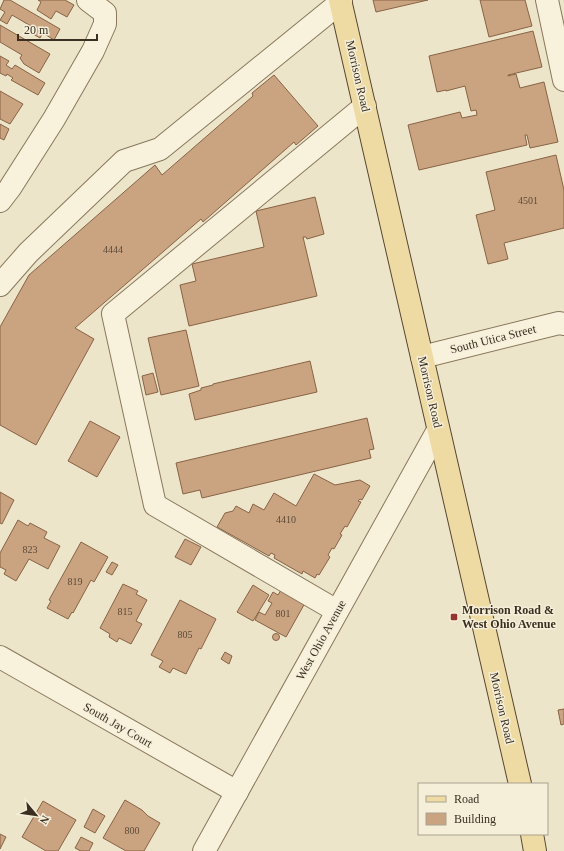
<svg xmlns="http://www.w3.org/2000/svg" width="564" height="851" font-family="'Times New Roman',serif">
<rect width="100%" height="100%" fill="#ede5c9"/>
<g fill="#caa381" stroke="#886345">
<path d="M 4,0 L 10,0 L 60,29 L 54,40 L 43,33 L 40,38 L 33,34 L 36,29 L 12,15 L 7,24 L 0,20 L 5,12 L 0,9 Z"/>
<path d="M 38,0 L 65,0 L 74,5 L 67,17 L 56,11 L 51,19 L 37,10 L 41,2 Z"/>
<path d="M 373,0 L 428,0 L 376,12 Z"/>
<path d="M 480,0 L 525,0 L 532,26 L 489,37 Z"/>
<path d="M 0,25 L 50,54 L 39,73 L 24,64 L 20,58 L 22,55 L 0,42 Z"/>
<path d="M 533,31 L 542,67 L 508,75 L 508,76 L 516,74 L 520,88 L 544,82 L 558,142 L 530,148 L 527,135 L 525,135 L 527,145 L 419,170 L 408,125 L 460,112 L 462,118 L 477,115 L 476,110 L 471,111 L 465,86 L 446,91 L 446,90 L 437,92 L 429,56 Z"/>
<path d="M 0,56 L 9,61 L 6,65 L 12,69 L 15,65 L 45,83 L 38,95 L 11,80 L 13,78 L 7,74 L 6,76 L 0,73 Z"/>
<path d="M 274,75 L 318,126 L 296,145 L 294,142 L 203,222 L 201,219 L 75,328 L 94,339 L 36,445 L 0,425 L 0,327 L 29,275 L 155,165 L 162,175 L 253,96 L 252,93 Z"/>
<path d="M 0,91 L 23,104 L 10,124 L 0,119 Z"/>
<path d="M 0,124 L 9,129 L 4,140 L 0,138 Z"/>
<path d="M 556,155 L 564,190 L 564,228 L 504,243 L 508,259 L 488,264 L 476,215 L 495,210 L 486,172 Z"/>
<path d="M 315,197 L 324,234 L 307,239 L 306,237 L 303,237 L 317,296 L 189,326 L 180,285 L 196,281 L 192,264 L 264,247 L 256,211 Z"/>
<path d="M 186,330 L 199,386 L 161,395 L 148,338 Z"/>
<path d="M 310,361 L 317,392 L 195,420 L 189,394 L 201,390 L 201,388 L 213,385 L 213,384 Z"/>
<path d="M 153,373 L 158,392 L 146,395 L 142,376 Z"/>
<path d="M 367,418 L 374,449 L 369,450 L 371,458 L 202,498 L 200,490 L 183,494 L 176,463 Z"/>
<path d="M 90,421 L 120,437 L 97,477 L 68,461 Z"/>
<path d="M 314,474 L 335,485 L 360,480 L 370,486 L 362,500 L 360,499 L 358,501 L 361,502 L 347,527 L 345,526 L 340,534 L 342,535 L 334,549 L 332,548 L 328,555 L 330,557 L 319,575 L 317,574 L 315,578 L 303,571 L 302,574 L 274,558 L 275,555 L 271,553 L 269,556 L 217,527 L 225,513 L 233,511 L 236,506 L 249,513 L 253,504 L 264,510 L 274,493 L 296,506 Z"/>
<path d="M 0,492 L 14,500 L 2,524 L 0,523 Z"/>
<path d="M 18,520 L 28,526 L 30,523 L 47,532 L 44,538 L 60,546 L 48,569 L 29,559 L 16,581 L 4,574 L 6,570 L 0,567 L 0,553 Z"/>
<path d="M 185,539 L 201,547 L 191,565 L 175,557 Z"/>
<path d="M 81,542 L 108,557 L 94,582 L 91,580 L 73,613 L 72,612 L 68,619 L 47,608 L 51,601 L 49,600 Z"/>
<path d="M 112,562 L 118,565 L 112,575 L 106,572 Z"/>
<path d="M 123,584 L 138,591 L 136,594 L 147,600 L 136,621 L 142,624 L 131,644 L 119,638 L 117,642 L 109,637 L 110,634 L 100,628 Z"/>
<path d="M 253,585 L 269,595 L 253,621 L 237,612 Z"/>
<path d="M 281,590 L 305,603 L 286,637 L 255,620 L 259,612 L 265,615 L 272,603 L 268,601 L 273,592 L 278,595 Z"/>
<path d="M 180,600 L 216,619 L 201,649 L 199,648 L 186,674 L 173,668 L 170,673 L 159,667 L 163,661 L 151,655 Z"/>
<circle cx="276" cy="637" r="3.5"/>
<path d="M 225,652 L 232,656 L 229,664 L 221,659 Z"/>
<path d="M 564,709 L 564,724 L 561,725 L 558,710 Z"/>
<path d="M 125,800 L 142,810 L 148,816 L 160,823 L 144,851 L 126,851 L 103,838 Z"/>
<path d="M 43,801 L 76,820 L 58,851 L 46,851 L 22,837 Z"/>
<path d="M 93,809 L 105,816 L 95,833 L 84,827 Z"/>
<path d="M 0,834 L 6,837 L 0,849 Z"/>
<path d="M 81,837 L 93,843 L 89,851 L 81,851 L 75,848 Z"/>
</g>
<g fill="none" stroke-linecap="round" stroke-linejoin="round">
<g stroke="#89785e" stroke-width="24">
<g id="minor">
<path d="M 547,0 L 564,80"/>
<path d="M 0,201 L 10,188 L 54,119 L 93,51 L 105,24 L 105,13 L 88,0"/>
<path d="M 0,285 L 28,253 L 124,161 L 160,149 L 341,2"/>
<path d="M 422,357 L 559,323 L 564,324"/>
<path d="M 337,611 L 155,505 L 113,314 L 365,106"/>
<path d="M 0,657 L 237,792"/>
<path d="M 204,851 L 438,430"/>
</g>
</g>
<g stroke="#584632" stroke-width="24">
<g id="major">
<path d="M 340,0 L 520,784"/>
<path d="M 532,834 L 535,851"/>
</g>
</g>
<use href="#minor" stroke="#f8f1dc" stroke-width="22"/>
<use href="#major" stroke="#eedba3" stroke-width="22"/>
</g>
<rect fill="#963530" stroke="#f5eed9" stroke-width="1.5" x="450" y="613" width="8" height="8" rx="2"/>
<g text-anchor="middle" stroke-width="3" stroke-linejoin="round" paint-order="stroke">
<g font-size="10" fill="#5e4c39">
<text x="528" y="204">4501</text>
<text x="113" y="253">4444</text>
<text x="286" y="523">4410</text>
<text x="30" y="553">823</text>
<text x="75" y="585">819</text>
<text x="125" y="615">815</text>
<text x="283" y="617">801</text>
<text x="185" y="638">805</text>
<text x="132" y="834">800</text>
</g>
<g font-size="12" fill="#3a2f21" stroke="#f5eed9">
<text transform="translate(358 76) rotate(77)" y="4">Morrison Road</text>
<text transform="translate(493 339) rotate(-14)" y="4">South Utica Street</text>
<text transform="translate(430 392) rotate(77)" y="4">Morrison Road</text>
<text transform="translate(321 640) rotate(-61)" y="4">West Ohio Avenue</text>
<text transform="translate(502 708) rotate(77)" y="4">Morrison Road</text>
<text transform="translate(118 725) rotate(30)" y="4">South Jay Court</text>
</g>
<g font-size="12" font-weight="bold" fill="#3a2f21" stroke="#f5eed9" text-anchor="start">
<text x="462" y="614">Morrison Road &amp;<tspan x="462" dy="14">West Ohio Avenue</tspan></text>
</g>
</g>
<rect x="418" y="783" width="130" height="52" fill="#f5eed9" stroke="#aaa28f"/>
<rect x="426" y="796" width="20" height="6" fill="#eedba3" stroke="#aaa28f"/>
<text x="454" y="803" font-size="12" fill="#3a2f21">Road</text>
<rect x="426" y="813" width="20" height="12" fill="#caa381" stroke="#aaa28f"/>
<text x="454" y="823" font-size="12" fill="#3a2f21">Building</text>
<g transform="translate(36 815) rotate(119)" stroke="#f5eed9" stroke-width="3" paint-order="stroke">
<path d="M0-3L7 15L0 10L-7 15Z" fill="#3a2f21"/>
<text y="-6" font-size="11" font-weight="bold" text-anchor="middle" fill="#3a2f21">N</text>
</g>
<path d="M18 34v6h79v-6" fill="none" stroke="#3a2f21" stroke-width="2"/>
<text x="24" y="34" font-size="12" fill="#3a2f21" stroke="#f5eed9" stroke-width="3" paint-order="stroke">20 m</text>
</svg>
